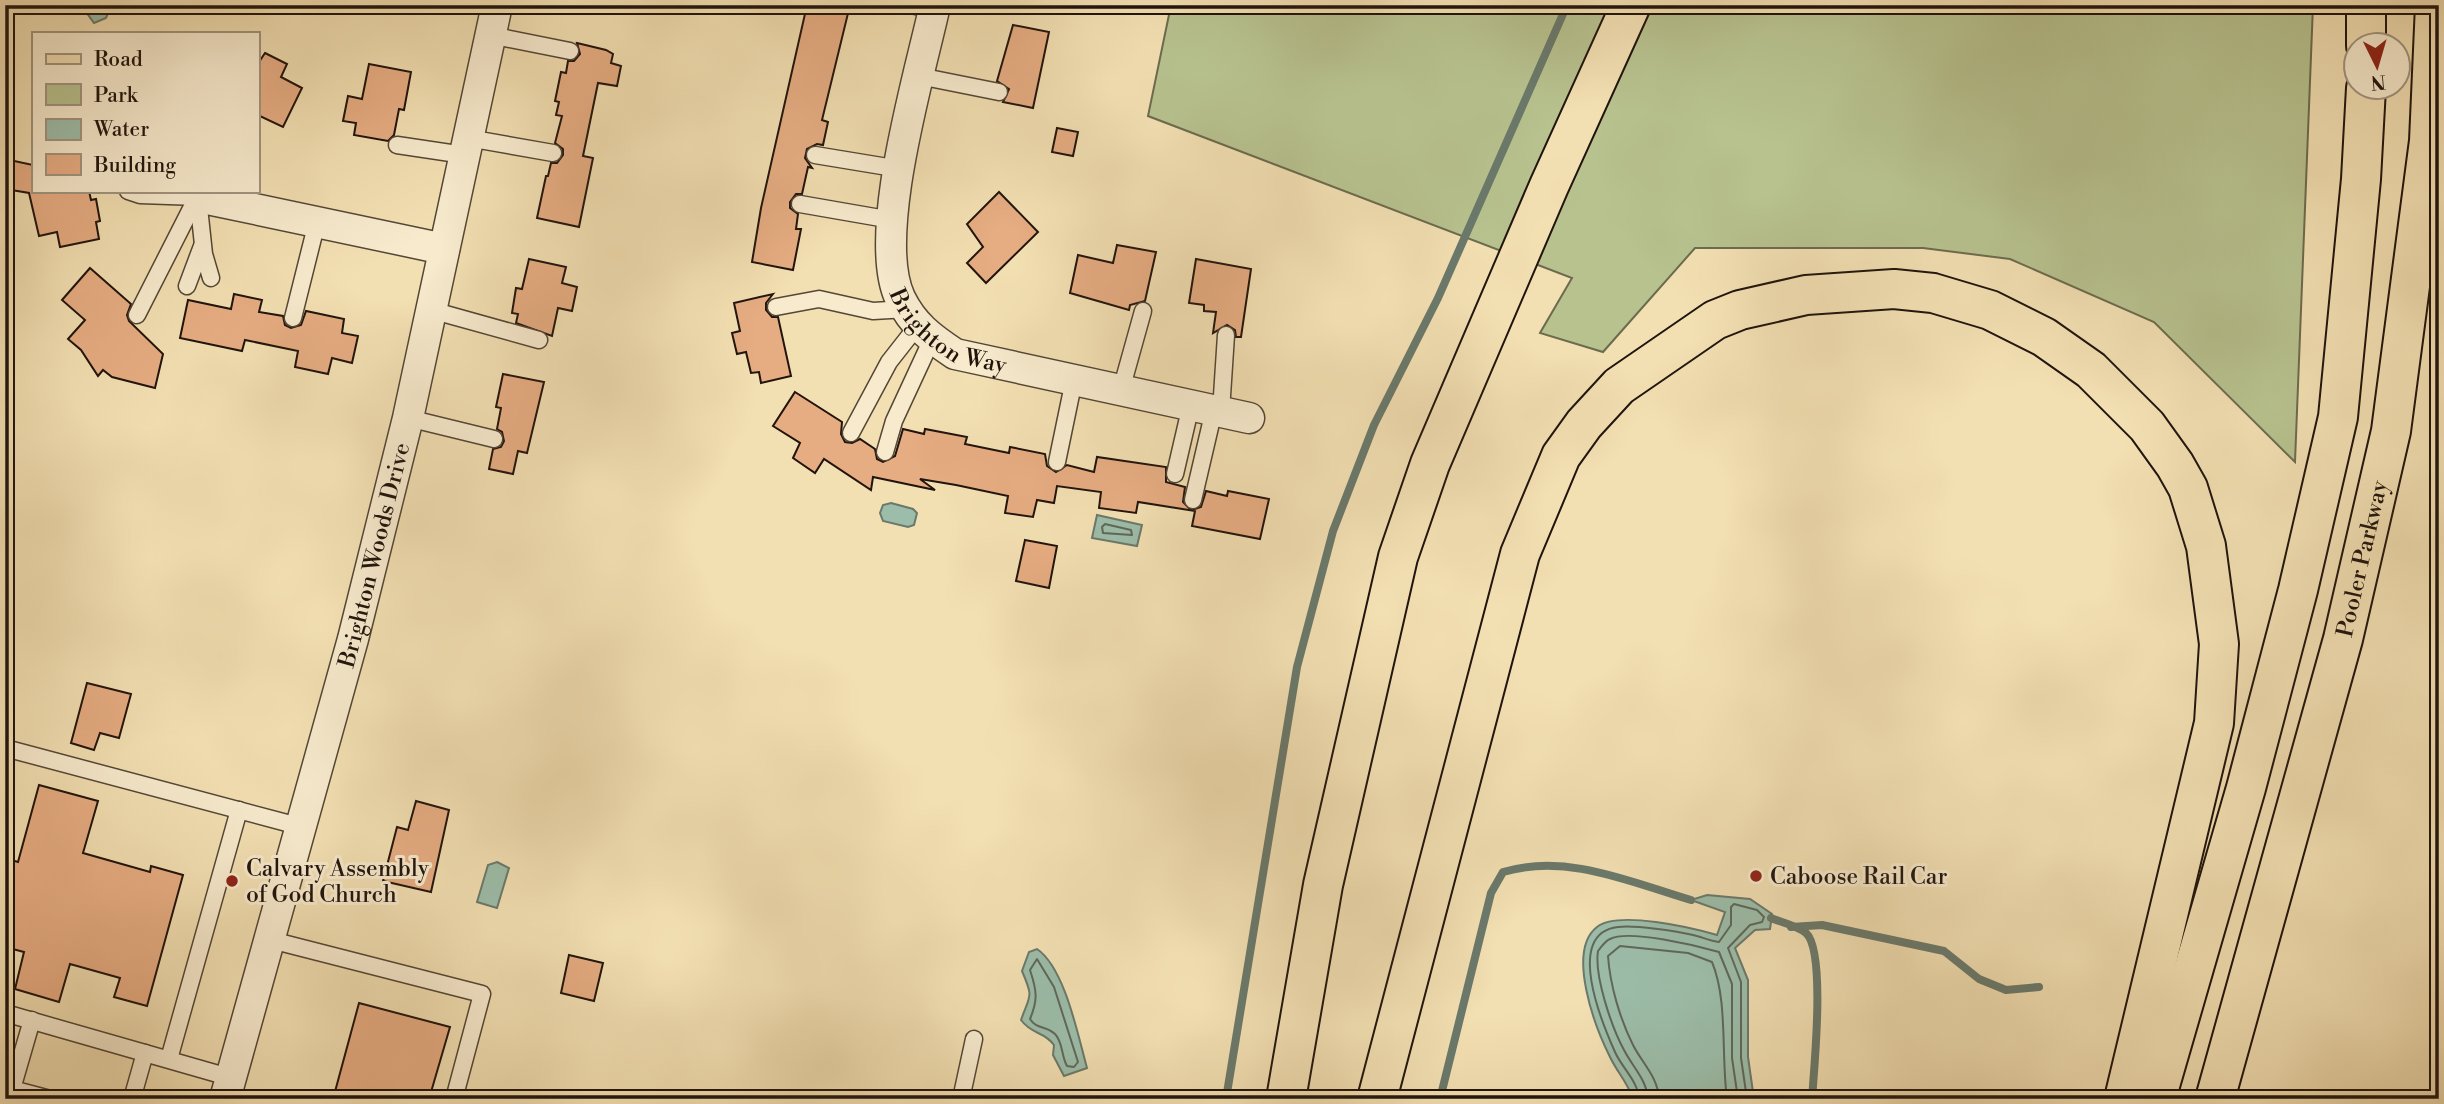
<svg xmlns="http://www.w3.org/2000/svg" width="2444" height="1104" font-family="'Libre Bodoni',serif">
<rect width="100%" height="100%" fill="#f2dfb2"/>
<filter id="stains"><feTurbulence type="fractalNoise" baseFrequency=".00286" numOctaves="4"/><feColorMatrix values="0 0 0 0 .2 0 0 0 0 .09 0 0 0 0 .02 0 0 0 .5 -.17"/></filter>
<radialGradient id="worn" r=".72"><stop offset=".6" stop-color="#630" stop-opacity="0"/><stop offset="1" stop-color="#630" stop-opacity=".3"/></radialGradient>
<path fill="#b7c28f" stroke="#6c6b4e" stroke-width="2" d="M 1171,5 L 2313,5 L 2295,462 L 2154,322 L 2010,259 L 1923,248 L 1695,248 L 1603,352 L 1540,333 L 1572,278 L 1148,116 Z"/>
<g fill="#9cbda9" stroke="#6a796b" stroke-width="2">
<path d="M 81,5 L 104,5 L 109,11 L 106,18 L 94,23 Z"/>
<path d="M 891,503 L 913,509 L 917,513 L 914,525 L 908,527 L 883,521 L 880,513 L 883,505 Z"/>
<path d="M 1097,515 L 1142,525 L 1137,546 L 1092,538 Z"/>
<path d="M 497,862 L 509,868 L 497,908 L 477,902 L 488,865 Z"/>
<path d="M 1707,895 L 1750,899 L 1772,914 L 1770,929 L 1755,930 L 1735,948 L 1748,980 L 1748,1057 L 1754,1099 L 1633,1099 C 1628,1083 1617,1072 1610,1057 C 1595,1027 1566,951 1597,927 C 1618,910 1693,928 1717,935 L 1725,912 L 1691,900 Z"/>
<path d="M 1037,949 C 1065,968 1078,1036 1087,1068 L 1064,1076 L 1053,1055 L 1054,1045 C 1044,1031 1032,1035 1021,1020 C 1030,994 1034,999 1022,971 L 1029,952 Z"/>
</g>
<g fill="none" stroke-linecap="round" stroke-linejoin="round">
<g stroke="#5e685b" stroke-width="2">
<path d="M 1105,524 L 1131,530 L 1132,535 L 1103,533 L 1102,527 Z"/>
<path d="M 1037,959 L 1054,987 L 1078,1062 L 1074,1067 L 1067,1066 C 1061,1055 1063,1042 1055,1034 C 1047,1026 1036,1029 1030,1019 C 1038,1000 1037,991 1030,970 Z"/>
<path d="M 1639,1099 C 1638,1081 1622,1068 1615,1052 C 1602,1023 1564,933 1618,927 C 1636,925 1675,931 1693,935 C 1702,937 1710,941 1719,942 L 1731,925 L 1731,907 L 1734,904 L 1757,910 L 1764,917 L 1762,922 L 1750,925 L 1728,948 L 1741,982 L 1741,1058 L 1747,1099"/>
<path d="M 1648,1099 C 1647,1080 1632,1066 1624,1050 C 1612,1028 1594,976 1598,951 C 1602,946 1605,941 1610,939 C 1629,929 1698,946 1719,952 L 1732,984 L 1732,1058 L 1738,1099"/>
<path d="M 1659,1099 C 1658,1077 1642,1063 1633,1045 C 1620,1019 1610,985 1608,956 L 1620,946 L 1688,953 L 1712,962 C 1728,1000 1721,1055 1727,1099"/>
</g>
<g stroke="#6a796b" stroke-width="8">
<path d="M 1771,918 C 1781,922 1798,926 1806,933 C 1826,951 1814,1069 1812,1099"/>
<path d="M 1791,927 L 1822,925 L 1944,951 L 1979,979 L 2006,990 L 2039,987"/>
<path d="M 1226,1099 L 1297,667 L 1333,531 L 1374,425 L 1438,298 L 1567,5"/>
<path d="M 1440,1099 L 1491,893 L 1503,872 C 1567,853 1630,882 1691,900"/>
</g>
</g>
<g fill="#e6ac82" stroke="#20140d" stroke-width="2">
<path d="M 807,5 L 850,5 L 822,120 L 828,122 L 823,145 L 817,144 L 807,149 L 805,158 L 812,168 L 808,167 L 802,194 L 796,194 L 790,202 L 790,208 L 798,214 L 796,229 L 801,229 L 793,270 L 752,262 L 761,208 Z"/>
<path d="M 1013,25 L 1049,32 L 1033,108 L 1003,102 L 1009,89 L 997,81 Z"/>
<path d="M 577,43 L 606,50 L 613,54 L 611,63 L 621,66 L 617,86 L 598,83 L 583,156 L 593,158 L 579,227 L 537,218 L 546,176 L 548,176 L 551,163 L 557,163 L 563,155 L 563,149 L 555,143 L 562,116 L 556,115 L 559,102 L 555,101 L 561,72 L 566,73 L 568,61 L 574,61 L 580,54 Z"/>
<path d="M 265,53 L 287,64 L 281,77 L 302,88 L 283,127 L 260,116 L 257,122 L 257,65 Z"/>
<path d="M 369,64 L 411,72 L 404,110 L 399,109 L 394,135 L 388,141 L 354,135 L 356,123 L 343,121 L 348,96 L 362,99 Z"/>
<path d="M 1057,128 L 1078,132 L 1073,156 L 1052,152 Z"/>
<path d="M 5,159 L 33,165 L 33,191 L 89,191 L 91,200 L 96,199 L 100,221 L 96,222 L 99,239 L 60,247 L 57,232 L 39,236 L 29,193 L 5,189 Z"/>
<path d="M 999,192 L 1038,232 L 986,283 L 967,263 L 983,247 L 967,224 Z"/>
<path d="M 1117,245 L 1156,252 L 1145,301 L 1130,305 L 1129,310 L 1070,293 L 1078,255 L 1113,263 Z"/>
<path d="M 529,259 L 566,267 L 562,283 L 577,287 L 572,311 L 558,308 L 552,336 L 516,323 L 518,314 L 512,313 L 516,288 L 522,289 Z"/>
<path d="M 1196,259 L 1251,269 L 1241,337 L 1236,337 L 1235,330 L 1227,325 L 1213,333 L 1216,312 L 1204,311 L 1204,305 L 1189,303 Z"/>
<path d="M 90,268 L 131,304 L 127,315 L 129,321 L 163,354 L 155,388 L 112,377 L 103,370 L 98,376 L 81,350 L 68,339 L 85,320 L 62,300 Z"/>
<path d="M 234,294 L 262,300 L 259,312 L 283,316 L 285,325 L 291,328 L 301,325 L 306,311 L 344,319 L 342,333 L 358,336 L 352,363 L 332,358 L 328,374 L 295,367 L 298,351 L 245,340 L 242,351 L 180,338 L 188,300 L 231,309 Z"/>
<path d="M 773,294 L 766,303 L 766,310 L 772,317 L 778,317 L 791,376 L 761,383 L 759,372 L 751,373 L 746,352 L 737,354 L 732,333 L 740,331 L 734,303 Z"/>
<path d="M 503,374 L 544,382 L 527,453 L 518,451 L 513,474 L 489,469 L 493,449 L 501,447 L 504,441 L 502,432 L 497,429 L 501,408 L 496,407 Z"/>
<path d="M 795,392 L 842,422 L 841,434 L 845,442 L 852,443 L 860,439 L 875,449 L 877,459 L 883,462 L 895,456 L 903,429 L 924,434 L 925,429 L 967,437 L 965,444 L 1009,453 L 1010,447 L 1045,454 L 1047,466 L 1056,472 L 1067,465 L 1094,472 L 1097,457 L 1166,467 L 1166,482 L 1185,487 L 1183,502 L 1191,510 L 1201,507 L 1206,491 L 1227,496 L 1228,491 L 1269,499 L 1260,539 L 1192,526 L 1195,511 L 1138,502 L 1136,513 L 1099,508 L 1101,492 L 1057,486 L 1054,503 L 1037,500 L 1033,517 L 1005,513 L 1008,496 L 956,485 L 920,479 L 935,490 L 873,477 L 871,490 L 824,459 L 815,473 L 793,458 L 800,443 L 773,426 Z"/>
<path d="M 1025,540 L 1057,546 L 1049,588 L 1016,581 Z"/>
<path d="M 87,683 L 131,694 L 119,738 L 100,733 L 94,750 L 71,743 Z"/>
<path d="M 39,785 L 98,801 L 83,853 L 150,872 L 151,866 L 183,875 L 147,1006 L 114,997 L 120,978 L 70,964 L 59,1002 L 15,989 L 24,952 L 5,947 L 5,858 L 18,862 Z"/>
<path d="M 416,801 L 449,810 L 431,892 L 383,881 L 397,827 L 408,830 Z"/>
<path d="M 569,955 L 603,963 L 594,1001 L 561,993 Z"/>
<path d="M 359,1003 L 450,1027 L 429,1099 L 333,1099 Z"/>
</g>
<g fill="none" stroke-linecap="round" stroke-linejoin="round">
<g stroke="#544736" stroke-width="19">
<g id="lane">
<path d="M 911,5 L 934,10"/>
<path d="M 490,35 L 570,51"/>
<path d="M 919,76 L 999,92"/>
<path d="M 468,138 L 553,153"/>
<path d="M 397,145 L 464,155"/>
<path d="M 815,155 L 900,169"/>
<path d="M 128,191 L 140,195 L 198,197"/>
<path d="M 198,198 L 204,254 L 211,278"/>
<path d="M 800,204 L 892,220"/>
<path d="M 187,286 L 202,246"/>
<path d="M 776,307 L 819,299 L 873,311 L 907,309"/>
<path d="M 431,310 L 539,340"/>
<path d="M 137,315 L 199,193"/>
<path d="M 293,318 L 317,222"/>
<path d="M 1121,390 L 1143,311"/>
<path d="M 1221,411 L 1226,335"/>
<path d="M 408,418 L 494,439"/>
<path d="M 851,433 L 889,362 L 918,325"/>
<path d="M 885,452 L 894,421 L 932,339"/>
<path d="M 1057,462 L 1074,380"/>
<path d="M 1175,474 L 1191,405"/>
<path d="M 1193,500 L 1214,410"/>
<path d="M 5,748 L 302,827"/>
<path d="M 271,940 L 482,994 L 454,1099"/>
<path d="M 5,1013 L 232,1078"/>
<path d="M 169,1059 L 239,810"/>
<path d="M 5,1087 L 12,1089 L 32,1020"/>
<path d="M 12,1089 L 50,1099"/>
<path d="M 132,1099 L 145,1053"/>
<path d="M 961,1099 L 974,1039"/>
</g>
</g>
<g stroke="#544736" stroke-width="33">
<g id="street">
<path id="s1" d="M 935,5 C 920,74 871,236 900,298 C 913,325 931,338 955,354 L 1249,418"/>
<path d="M 198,197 L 444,249"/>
<path id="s2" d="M 225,1099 L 353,639 L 408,418 L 497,5"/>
</g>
</g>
<g stroke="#20140d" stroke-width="42">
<g id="primary">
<path d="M 2366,5 L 2366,46"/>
<path d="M 1286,1099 L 1323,885 L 1398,557 L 1430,464 L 1549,186 L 1631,5"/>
<path d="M 1377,1099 L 1520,554 L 1561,456 L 1584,424 L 1619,386 L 1715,320 L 1740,310 L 1806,295 L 1894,289 L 1933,293 L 1990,310 L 2044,337 L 2091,370 L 2147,426 L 2175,465 L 2188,488 L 2206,546 L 2219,644 L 2214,723 L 2124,1099"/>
<path d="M 2156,1099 L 2246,788 L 2298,590 L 2338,417 L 2361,179 L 2366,88"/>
<path id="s3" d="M 2215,1099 L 2343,639 L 2391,431 L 2429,141 L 2435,5"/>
</g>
</g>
<use href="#lane" stroke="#f7eacd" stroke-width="16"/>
<use href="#street" stroke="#f7eacd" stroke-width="30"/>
<use href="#primary" stroke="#f2dfb2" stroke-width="38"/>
</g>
<g fill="#8f2418" stroke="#f7eacd" stroke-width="2.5">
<circle cx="1756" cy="876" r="7"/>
<circle cx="232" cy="881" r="7"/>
</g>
<g text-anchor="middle" stroke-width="6" stroke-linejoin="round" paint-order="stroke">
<g font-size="23" fill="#20140d" stroke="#f7eacd">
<text dy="8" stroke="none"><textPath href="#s1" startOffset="360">Brighton Way</textPath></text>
<text dy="8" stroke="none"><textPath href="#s2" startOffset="564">Brighton Woods Drive</textPath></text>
<text dy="8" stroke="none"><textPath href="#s3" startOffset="560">Pooler Parkway</textPath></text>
</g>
<g font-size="23" fill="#20140d" stroke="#f7eacd" text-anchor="start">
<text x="246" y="876">Calvary Assembly<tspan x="246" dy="26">of God Church</tspan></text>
<text x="1770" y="884">Caboose Rail Car</text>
</g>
</g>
<rect width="2444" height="1104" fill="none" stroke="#f2dfb2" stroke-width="28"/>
<rect x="7" y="7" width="2430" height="1090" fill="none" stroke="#20140d" stroke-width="3.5"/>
<rect x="14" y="14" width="2416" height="1076" fill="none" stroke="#20140d" stroke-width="2"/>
<rect x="32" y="32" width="228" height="161" fill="#f7eacd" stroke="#a19480" stroke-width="2"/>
<rect x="46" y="54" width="35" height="10" fill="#f2dfb2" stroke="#a19480" stroke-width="2"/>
<text x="94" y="66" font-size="21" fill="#20140d">Road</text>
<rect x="46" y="84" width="35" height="21" fill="#b7c28f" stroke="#a19480" stroke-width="2"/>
<text x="94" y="102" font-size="21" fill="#20140d">Park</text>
<rect x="46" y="119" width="35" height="21" fill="#9cbda9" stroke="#a19480" stroke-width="2"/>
<text x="94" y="136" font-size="21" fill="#20140d">Water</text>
<rect x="46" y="154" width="35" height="21" fill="#e6ac82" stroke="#a19480" stroke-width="2"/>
<text x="94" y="172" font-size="21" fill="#20140d">Building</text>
<g transform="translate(2377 66) rotate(175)"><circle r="33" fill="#f7eacd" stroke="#a19480" stroke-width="2"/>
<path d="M0-5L12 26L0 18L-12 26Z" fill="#8f2418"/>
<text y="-10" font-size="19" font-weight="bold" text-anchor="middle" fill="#20140d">N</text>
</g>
<rect width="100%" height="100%" filter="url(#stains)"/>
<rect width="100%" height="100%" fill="url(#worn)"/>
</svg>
